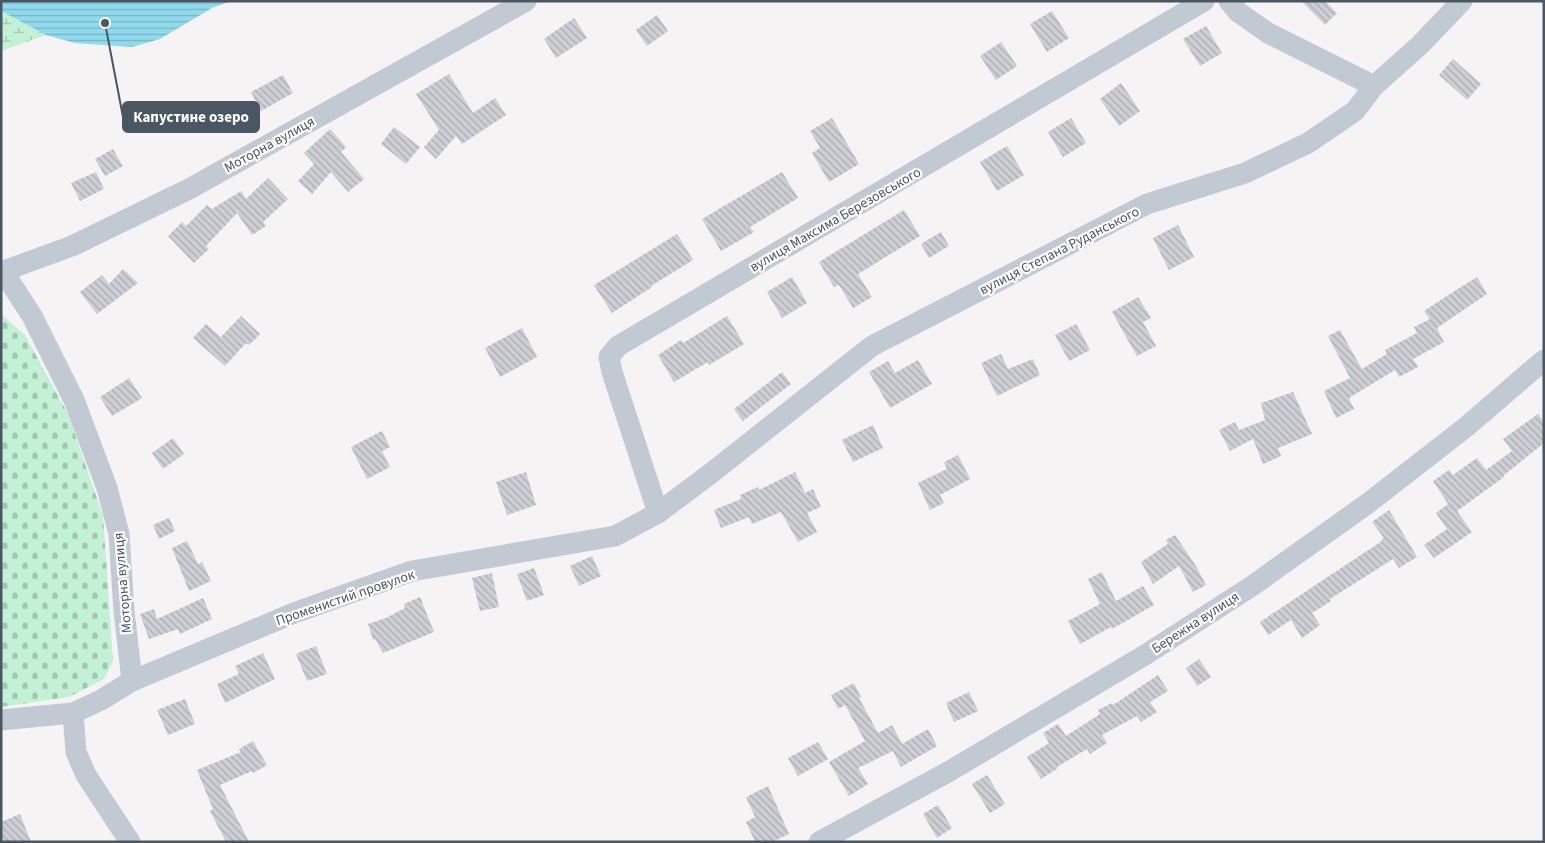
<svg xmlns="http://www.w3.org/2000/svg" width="1545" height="843" font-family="'Source Sans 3',sans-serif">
<defs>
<pattern id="wetland-marsh" width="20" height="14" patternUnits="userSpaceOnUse" patternTransform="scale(1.25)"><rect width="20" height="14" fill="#c3f1d5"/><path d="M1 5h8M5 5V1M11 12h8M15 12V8" fill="none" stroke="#a0c6b0"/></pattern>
<pattern id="cemetery-stones" width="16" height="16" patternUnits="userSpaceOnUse" patternTransform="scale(1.25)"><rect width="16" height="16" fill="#c3f1d5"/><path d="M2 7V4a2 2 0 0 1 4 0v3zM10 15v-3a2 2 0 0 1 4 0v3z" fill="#a0c6b0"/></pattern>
<pattern id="water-rules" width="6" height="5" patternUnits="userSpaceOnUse" patternTransform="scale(1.25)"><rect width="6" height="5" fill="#90daee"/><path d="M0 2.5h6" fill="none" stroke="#78b4c4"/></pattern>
<pattern id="building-back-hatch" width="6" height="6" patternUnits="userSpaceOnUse" patternTransform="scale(1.25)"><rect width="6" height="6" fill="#cdcfd5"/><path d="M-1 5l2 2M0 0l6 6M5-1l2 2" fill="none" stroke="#a8abb0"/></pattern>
</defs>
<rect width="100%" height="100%" fill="#f5f3f3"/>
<path fill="url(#wetland-marsh)" d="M 1,11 L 46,35 L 1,51 Z"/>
<path fill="url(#cemetery-stones)" d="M 1,314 L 25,335 L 68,414 L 103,516 L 113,661 L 104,679 L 69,697 L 1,707 Z"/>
<path fill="url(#water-rules)" d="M 1,1 L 231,1 L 212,8 L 160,39 L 132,47 L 75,43 L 46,35 L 1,11 Z"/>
<g fill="url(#building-back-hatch)">
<path d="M 1301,1 L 1325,1 L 1337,13 L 1325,25 Z"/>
<path d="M 1052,11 L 1069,38 L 1047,52 L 1030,24 Z"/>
<path d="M 657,15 L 668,31 L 647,46 L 636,30 Z"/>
<path d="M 574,18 L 587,38 L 556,58 L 544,39 Z"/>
<path d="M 1206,26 L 1222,53 L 1200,66 L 1183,39 Z"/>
<path d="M 1001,42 L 1017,66 L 996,80 L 980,56 Z"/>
<path d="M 1453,59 L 1481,84 L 1467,100 L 1439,75 Z"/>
<path d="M 449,74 L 473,113 L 495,98 L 506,115 L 462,144 L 456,136 L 436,159 L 424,147 L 439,130 L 416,94 Z"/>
<path d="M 283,75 L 293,93 L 261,111 L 251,92 Z"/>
<path d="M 1121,83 L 1140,111 L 1119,126 L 1100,99 Z"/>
<path d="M 832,118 L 859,164 L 829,182 L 812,153 L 820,148 L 810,131 Z"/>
<path d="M 1071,118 L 1086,143 L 1063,157 L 1048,132 Z"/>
<path d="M 394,127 L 420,147 L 406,164 L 381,144 Z"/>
<path d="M 330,129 L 346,147 L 341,152 L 364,179 L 348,192 L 331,172 L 312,194 L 298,181 L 314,164 L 304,153 Z"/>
<path d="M 1007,146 L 1024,175 L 997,191 L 980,162 Z"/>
<path d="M 113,149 L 123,166 L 105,176 L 95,159 Z"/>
<path d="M 96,172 L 104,189 L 80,201 L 71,183 Z"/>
<path d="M 782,172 L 798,198 L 750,227 L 754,232 L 721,251 L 702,219 Z"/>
<path d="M 268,178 L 288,199 L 263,222 L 266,226 L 252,235 L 237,213 L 206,246 L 209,249 L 194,263 L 168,236 L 182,222 L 186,226 L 207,205 L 212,209 L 241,191 L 246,199 Z"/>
<path d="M 904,210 L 920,236 L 858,274 L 872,297 L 853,308 L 839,285 L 834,287 L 819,262 Z"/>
<path d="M 1178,225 L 1194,257 L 1169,270 L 1153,238 Z"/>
<path d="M 941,232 L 949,246 L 929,258 L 921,244 Z"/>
<path d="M 677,234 L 693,260 L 651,286 L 652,287 L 612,313 L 594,285 Z"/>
<path d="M 123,269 L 138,283 L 97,314 L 80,292 L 102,275 L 109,284 Z"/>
<path d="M 792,277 L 807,303 L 782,318 L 767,292 Z"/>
<path d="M 1477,277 L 1487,294 L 1437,328 L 1444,342 L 1413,359 L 1418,367 L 1399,377 L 1395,370 L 1349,398 L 1354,409 L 1336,418 L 1324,391 L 1350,378 L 1328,336 L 1340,330 L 1362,369 L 1387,354 L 1385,350 L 1417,333 L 1414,327 L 1430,319 L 1424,311 L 1453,292 Z"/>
<path d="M 1138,297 L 1151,318 L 1143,322 L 1156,346 L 1137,356 L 1112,312 Z"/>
<path d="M 241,316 L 260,334 L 249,345 L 246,343 L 225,366 L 193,338 L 206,324 L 221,337 Z"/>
<path d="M 727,316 L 744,344 L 709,365 L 708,362 L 674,382 L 658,355 L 681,340 L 683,343 Z"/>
<path d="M 1076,324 L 1090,350 L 1069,361 L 1055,335 Z"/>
<path d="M 522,328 L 537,357 L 500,377 L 485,348 Z"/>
<path d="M 1001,354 L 1008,369 L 1033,359 L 1040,375 L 997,396 L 981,363 Z"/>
<path d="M 918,360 L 932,384 L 890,408 L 869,372 L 888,361 L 895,373 Z"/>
<path d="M 782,372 L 791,384 L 743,421 L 734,409 Z"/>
<path d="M 129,378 L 142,398 L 112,416 L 100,397 Z"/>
<path d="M 1293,392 L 1312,434 L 1278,448 L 1281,456 L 1263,464 L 1253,439 L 1230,451 L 1219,430 L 1235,422 L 1239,430 L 1265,420 L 1261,403 Z"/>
<path d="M 1538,414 L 1544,422 L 1544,443 L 1503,476 L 1504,477 L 1457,511 L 1472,532 L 1434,558 L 1424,545 L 1447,529 L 1436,513 L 1448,504 L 1433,481 L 1449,470 L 1453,475 L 1477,458 L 1486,470 L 1512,451 L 1503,439 Z"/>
<path d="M 873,425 L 883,448 L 853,462 L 842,440 Z"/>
<path d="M 382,431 L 390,447 L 382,451 L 390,467 L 367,479 L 351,447 Z"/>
<path d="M 173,438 L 184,454 L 163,469 L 152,453 Z"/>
<path d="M 958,455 L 970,479 L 940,495 L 944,503 L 930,510 L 918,483 L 947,469 L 944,462 Z"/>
<path d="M 526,472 L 536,505 L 507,515 L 496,482 Z"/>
<path d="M 795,472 L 805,493 L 813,489 L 821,507 L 807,513 L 817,532 L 798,542 L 781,512 L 752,524 L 749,517 L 721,528 L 714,510 L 741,499 L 740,495 L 758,487 L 759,490 Z"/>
<path d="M 1389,510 L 1417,557 L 1399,568 L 1393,559 L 1330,599 L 1331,601 L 1312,613 L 1320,625 L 1302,638 L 1291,620 L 1268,635 L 1260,622 L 1382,541 L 1381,540 L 1384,538 L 1372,522 Z"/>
<path d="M 169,518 L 175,531 L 159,539 L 153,525 Z"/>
<path d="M 1175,535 L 1196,566 L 1206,585 L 1193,592 L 1179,566 L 1153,584 L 1141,562 L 1168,544 L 1166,540 Z"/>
<path d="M 187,541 L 198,564 L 202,562 L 211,581 L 189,591 L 172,548 Z"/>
<path d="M 592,556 L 601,576 L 579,586 L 570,566 Z"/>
<path d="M 534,568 L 544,595 L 527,601 L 517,574 Z"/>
<path d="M 1102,572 L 1116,601 L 1143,586 L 1154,605 L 1112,629 L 1111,627 L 1080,644 L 1068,621 L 1100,604 L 1088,579 Z"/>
<path d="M 492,573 L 499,607 L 480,611 L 472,578 Z"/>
<path d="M 420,597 L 434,632 L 383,653 L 375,639 L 373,640 L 368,624 L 386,618 L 405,608 L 404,604 Z"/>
<path d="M 203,598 L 212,619 L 180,634 L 178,629 L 149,639 L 140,614 L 154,609 L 157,619 Z"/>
<path d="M 316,646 L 327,674 L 307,681 L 296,654 Z"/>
<path d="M 263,653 L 275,679 L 225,703 L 217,684 L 239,674 L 235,666 Z"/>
<path d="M 1199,659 L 1211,677 L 1197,686 L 1186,668 Z"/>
<path d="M 1158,675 L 1168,691 L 1150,702 L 1157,712 L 1141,722 L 1137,716 L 1102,735 L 1107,743 L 1090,754 L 1087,749 L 1057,767 L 1058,768 L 1041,779 L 1027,757 L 1049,743 L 1043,733 L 1058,724 L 1066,736 L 1100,714 L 1098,710 L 1112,703 L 1113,705 Z"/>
<path d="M 854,683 L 861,697 L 859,698 L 878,733 L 892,725 L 902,744 L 928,729 L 937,746 L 901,767 L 893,751 L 858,768 L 868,784 L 849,796 L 829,762 L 865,741 L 845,705 L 838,709 L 831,695 Z"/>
<path d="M 969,692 L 978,711 L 954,722 L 946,703 Z"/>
<path d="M 185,699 L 195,724 L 168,735 L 157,710 Z"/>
<path d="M 253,741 L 267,765 L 253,773 L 252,771 L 220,785 L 249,842 L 226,842 L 210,811 L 213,809 L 197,770 L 241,752 L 239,749 Z"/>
<path d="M 818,742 L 828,759 L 798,776 L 788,758 Z"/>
<path d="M 987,775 L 1005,804 L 990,813 L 972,784 Z"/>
<path d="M 768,786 L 789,834 L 772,842 L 755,842 L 746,822 L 755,817 L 746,797 Z"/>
<path d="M 938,805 L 952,828 L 937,838 L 923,814 Z"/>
<path d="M 20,814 L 31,842 L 1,842 L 1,822 Z"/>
</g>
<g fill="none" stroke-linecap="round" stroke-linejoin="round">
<g stroke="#c1cad2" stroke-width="21">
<path d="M 1229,1 L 1238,12 L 1268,33 L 1374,86"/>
<path d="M 3,271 L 32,316 L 74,400 L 107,488 L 119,534 L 124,611 L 132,681"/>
<path d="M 1,272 L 72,246 L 189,189 L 526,1"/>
<path d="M 658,513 L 612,372 L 609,357 L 618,346 L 1204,1"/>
<path d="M 73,713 L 76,752 L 86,775 L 130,842"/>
<path d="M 1,720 L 73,713 L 101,700 L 132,681 L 294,613 L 412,571 L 615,536 L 658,513 L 710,474 L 872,346 L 1147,204 L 1245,173 L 1308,143 L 1355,111 L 1374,86 L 1420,45 L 1462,1"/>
<path d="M 819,842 L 948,772 L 1145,655 L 1252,586 L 1367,504 L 1466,427 L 1544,360"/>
</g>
</g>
<g text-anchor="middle" stroke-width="4.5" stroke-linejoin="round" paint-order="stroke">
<g font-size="14" fill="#4a5661" stroke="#fff">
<text transform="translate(269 144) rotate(-29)" y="5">Моторна вулиця</text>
<text transform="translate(835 219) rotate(-30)" y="5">вулиця Максима Березовського</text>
<text transform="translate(1059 250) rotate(-27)" y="5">вулиця Степана Руданського</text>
<text transform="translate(122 583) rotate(-95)" y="5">Моторна вулиця</text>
<text transform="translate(345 597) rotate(-19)" y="5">Променистий провулок</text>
<text transform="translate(1195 622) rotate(-33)" y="5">Бережна вулиця</text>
</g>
</g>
<path fill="none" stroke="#4a5661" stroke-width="2" d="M105 23L123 117"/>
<circle fill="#4a5661" stroke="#fff" stroke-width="2" cx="105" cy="23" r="5"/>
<rect fill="#4a5661" stroke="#4a5661" stroke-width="2" x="123" y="102" width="136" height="30" rx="5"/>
<g font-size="15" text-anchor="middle" font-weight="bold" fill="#fff">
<text x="191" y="122">Капустине озеро</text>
</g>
<rect width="1545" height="843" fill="none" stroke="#4a5661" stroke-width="5"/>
</svg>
